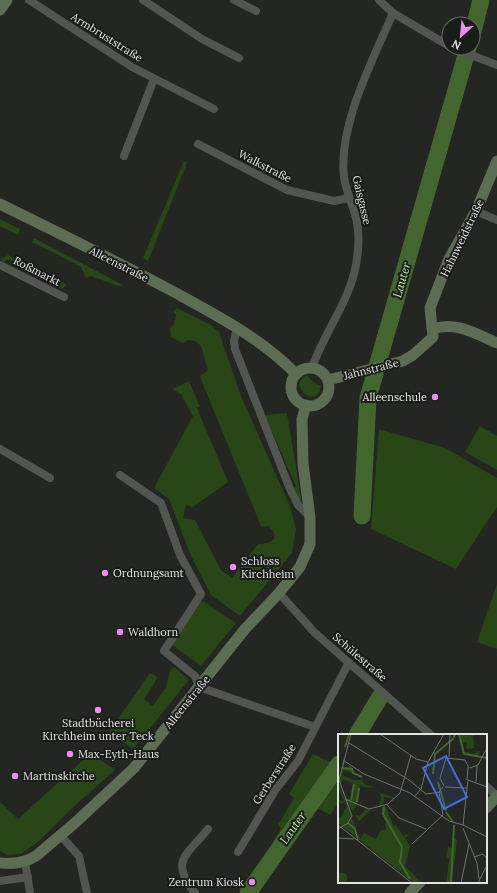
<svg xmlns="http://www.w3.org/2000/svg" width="497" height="893" font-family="Lora,serif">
<rect width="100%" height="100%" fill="#232621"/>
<g fill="#284616">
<path d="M 184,161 L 187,163 L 148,261 L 143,258 Z"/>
<path d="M 0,219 L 20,229 L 18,235 L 0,226 Z"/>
<path d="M 34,238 L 123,285 L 118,286 L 91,276 L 86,278 L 81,267 L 32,242 Z"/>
<path d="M 8,255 L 66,284 L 63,289 L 8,259 L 4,262 L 0,259 Z"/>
<path d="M 177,308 L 211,325 L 219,332 L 241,396 L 290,506 L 296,529 L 292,553 L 240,616 L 211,595 L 191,556 L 169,499 L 154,488 L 193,416 L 181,394 L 172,389 L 189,381 L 200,407 L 197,408 L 228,482 L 193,507 L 186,505 L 183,518 L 195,520 L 221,570 L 232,578 L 258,544 C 271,544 282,538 268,526 L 261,526 L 200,377 L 208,370 L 201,346 L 195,341 L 187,340 L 183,343 L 171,337 L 170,328 L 174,324 L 176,315 L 173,311 Z"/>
<path d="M 307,375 L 313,382 L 321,386 C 319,402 304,399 299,385 L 301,379 Z"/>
<path d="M 287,413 L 302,504 L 293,488 L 296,487 L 265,415 Z"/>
<path d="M 480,426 L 497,436 L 497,470 L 465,452 Z"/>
<path d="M 379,429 L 445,448 L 497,478 L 497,507 L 456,569 L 371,529 Z"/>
<path d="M 497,584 L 497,649 L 477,642 Z"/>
<path d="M 203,601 L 236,623 L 201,666 L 171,644 L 199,603 Z"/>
<path d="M 174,667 L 189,680 L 133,749 L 109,732 L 150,673 L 156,676 L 157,679 L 144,699 L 153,706 L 166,687 L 170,670 Z"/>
<path d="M 91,753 L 115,770 L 71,809 L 38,842 L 21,854 L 7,855 L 0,851 L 0,802 L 18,819 Z"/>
<path d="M 313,754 L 332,763 L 339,764 L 339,802 L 330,815 L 309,804 L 276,862 L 266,854 L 281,828 L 278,825 L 294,798 L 289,794 Z"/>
</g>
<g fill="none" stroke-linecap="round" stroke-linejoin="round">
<g stroke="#43662f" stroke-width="17">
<path d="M 473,32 L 481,0"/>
<path d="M 362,516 L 368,398 L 468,48"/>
<path d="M 357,735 L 380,697"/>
<path d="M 248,893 L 339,764"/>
</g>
<g stroke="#525651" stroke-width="8">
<path d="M 29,0 L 132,67 L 214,109"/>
<path d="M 143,0 L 202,39 L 239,58"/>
<path d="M 234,0 L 256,11"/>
<path d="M 379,0 L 393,13 L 449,46"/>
<path d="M 453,48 L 497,65"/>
<path d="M 198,144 L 287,190 L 334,201 L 349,198"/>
<path d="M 124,156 L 154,79"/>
<path d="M 476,211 L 497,220"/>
<path d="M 0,265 L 64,297"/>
<path d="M 237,328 L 234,341 L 235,349 L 290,489 L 298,505 L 310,517"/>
<path d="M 312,368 C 324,332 349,303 356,265 C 359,248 360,231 355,214 C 351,202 346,190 344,177 C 338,125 373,60 393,13"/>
<path d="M 0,449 L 50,478"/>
<path d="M 120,475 L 161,503 L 180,555 L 201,594 L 164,651 L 195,676 L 199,687 L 315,727"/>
<path d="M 279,593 L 314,632 L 431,735"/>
<path d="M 486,786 L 497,796"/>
<path d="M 61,836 L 79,856 L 87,893"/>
<path d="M 238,852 L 276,789 L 298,761 L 348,664"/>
<path d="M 25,862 L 30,893"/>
<path d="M 0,881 L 28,877"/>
<path d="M 195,893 C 169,861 187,855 208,829"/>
</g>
<g stroke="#5c6d54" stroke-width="11">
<path d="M 0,10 L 7,0"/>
<path d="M 0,204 C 59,233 118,262 176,293 C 218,316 262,339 296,374"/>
<path d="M 433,329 C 456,321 476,334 497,343"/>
<circle cx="310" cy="387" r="19"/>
<path d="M 328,380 L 403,361 L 413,355 L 433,337 L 430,308 L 449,259 L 476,211 L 497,161"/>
<path d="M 486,808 L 497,796"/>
<path d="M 0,863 C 14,864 24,863 36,856 L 76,822 L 134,768 L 245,629 L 279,593 L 300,567 L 310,544 L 310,517 L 303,464 L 302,419 L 306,405"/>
<path d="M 410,893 L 420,882"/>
</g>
</g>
<g fill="#f08bf5" stroke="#191c18" stroke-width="1.5">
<circle cx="435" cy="397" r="4"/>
<circle cx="233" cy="567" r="4"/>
<circle cx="105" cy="573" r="4"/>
<circle cx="120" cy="632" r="4"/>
<circle cx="98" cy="710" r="4"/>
<circle cx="70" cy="754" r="4"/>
<circle cx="15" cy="776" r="4"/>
<circle cx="252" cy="882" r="4"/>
</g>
<g text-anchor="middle" stroke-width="4" stroke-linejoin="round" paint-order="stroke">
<g font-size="11" fill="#e2e4e1" stroke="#191c18">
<text transform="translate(107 37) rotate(32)" y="4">Armbruststraße</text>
<text transform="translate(265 166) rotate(27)" y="4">Walkstraße</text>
<text transform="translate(362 200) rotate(77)" y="4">Gaisgasse</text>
<text transform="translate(462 238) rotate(-64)" y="4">Hahnweidstraße</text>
<text transform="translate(119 264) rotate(27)" y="4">Alleenstraße</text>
<text transform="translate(37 271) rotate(27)" y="4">Roßmarkt</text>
<text transform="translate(371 369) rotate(-14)" y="4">Jahnstraße</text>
<text transform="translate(360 657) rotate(41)" y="4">Schülestraße</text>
<text transform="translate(187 702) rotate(-51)" y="4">Alleenstraße</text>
<text transform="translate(274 774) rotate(-57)" y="4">Gerberstraße</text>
</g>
<g font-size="11" fill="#e2e4e1" stroke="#191c18" text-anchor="start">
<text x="427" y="401" text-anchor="end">Alleenschule</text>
<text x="241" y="565">Schloss<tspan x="241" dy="13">Kirchheim</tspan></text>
<text x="113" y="577">Ordnungsamt</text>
<text x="128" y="636">Waldhorn</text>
<text x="98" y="727" text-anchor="middle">Stadtbücherei<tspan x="98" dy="13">Kirchheim unter Teck</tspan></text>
<text x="78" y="758">Max-Eyth-Haus</text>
<text x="23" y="780">Martinskirche</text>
<text x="244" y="886" text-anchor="end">Zentrum Kiosk</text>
</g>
<g font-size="12" font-style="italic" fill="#b9ef9d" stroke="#191c18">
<text transform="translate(402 280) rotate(-74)" y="4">Lauter</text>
<text transform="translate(293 828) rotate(-55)" y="4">Lauter</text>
</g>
</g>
<g transform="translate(338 734)">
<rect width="149" height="149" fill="#232621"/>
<path d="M 121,0 L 135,0 L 136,14 L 128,15 L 129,8 L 125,8 L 125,17 L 135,20 L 140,17 L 142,18 L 140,21 L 144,24 L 125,20 ZM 5,28 L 7,28 L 10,31 L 6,29 L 6,33 L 11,34 L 11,31 L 15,34 L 15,39 L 25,43 L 6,36 L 4,41 L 16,46 L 24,46 L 27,51 L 38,53 L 31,54 L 9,47 L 57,64 L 53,67 L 54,64 L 46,63 L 46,69 L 41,72 L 43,63 L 41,59 L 22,52 L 19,68 L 21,69 L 18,69 L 22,71 L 24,64 L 28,64 L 24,64 L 23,71 L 33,76 L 21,87 L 9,68 L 14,82 L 12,87 L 4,92 L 0,89 L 0,83 L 2,84 L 9,72 L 7,69 L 2,70 L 1,66 L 6,67 L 0,53 L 0,45 L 3,56 L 8,67 L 4,69 L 8,69 L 1,45 L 4,44 L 2,42 ZM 5,45 L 15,50 L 13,65 L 8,64 L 3,50 ZM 19,71 L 28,75 L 21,82 L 16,80 L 15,77 ZM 47,72 L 56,92 L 58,91 L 65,102 L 72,99 L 67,104 L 72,112 L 67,133 L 62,138 L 5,93 L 14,84 L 22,105 L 26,99 L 38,105 L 43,96 L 48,95 L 47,90 L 50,88 L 44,77 L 44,73 ZM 116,103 L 119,107 L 114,146 L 113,149 L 108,149 L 112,121 L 110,125 L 108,124 L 110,113 L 115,115 ZM 68,133 L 84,149 L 77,149 L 63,139 ZM-1.5 144a5.5 5.5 0 1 1 11 0a5.5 5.5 0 1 1-11 0Z" fill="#284616" fill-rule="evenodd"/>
<path fill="none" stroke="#43662f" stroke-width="2" d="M 121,0 L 126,20 L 149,24M 7,13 L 11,0M 5,34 L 14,35 L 15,39 L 24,43M 95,40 L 97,20 L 115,5 L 117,0M 100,48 L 108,77M 13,66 L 16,50M 19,68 L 21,54M 46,73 L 45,80 L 64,113 L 62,128 L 72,145M 108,78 L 115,88M 113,149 L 116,91"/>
<path fill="none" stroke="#6f726e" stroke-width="1" d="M 42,0 L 78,25 L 90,28 L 106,0M 11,9 L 71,46 L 88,60 L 102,58M 111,23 L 112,0M 5,26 L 26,40 L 72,59 L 111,87 L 125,91M 132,34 L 140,31 L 149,14M 129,46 L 130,33M 130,46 L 149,53M 138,48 L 139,32M 106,52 L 102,44 L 108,24 L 127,26 L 131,34M 107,53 L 129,54M 76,63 L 83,55 L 90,28M 7,65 L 31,75 L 50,70 L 62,59 L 73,21M 49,71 L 61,84 L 88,95M 10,89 L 17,95 L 20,106M 0,91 L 74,149M 125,91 L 149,103M 125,91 L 130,46M 125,94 L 139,129 L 141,145M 0,95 L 10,89 L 14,82 L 1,46 L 13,0M 0,104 L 16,105M 74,110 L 105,81 L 101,58 L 105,53M 136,123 L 145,120 L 149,125M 123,149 L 131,110M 140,149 L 149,131"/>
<path fill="#446cda" fill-opacity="0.15" stroke="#446cda" stroke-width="2" d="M 108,22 L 129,63 L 106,75 L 85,34 Z"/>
<rect width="149" height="149" fill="none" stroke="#e2e4e1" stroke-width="2"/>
</g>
<g transform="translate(461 36) rotate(207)"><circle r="19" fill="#191c18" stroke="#696c68"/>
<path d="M0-3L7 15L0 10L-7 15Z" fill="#f08bf5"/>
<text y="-6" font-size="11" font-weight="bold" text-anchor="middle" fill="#e2e4e1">N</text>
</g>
</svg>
